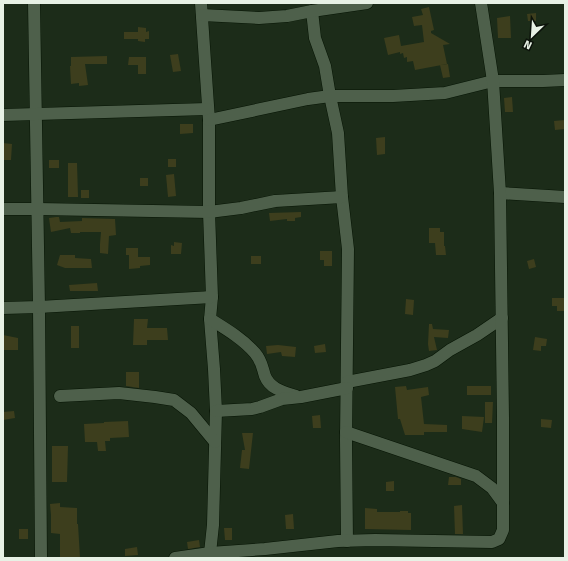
<svg xmlns="http://www.w3.org/2000/svg" width="568" height="561" font-family="'Fira Sans',sans-serif">
<rect width="100%" height="100%" fill="#1c2c19"/>
<g fill="#3d3e1d">
<path d="M 429,7 L 434,30 L 431,31 L 431,33 L 450,44 L 443,45 L 447,64 L 415,70 L 413,61 L 407,62 L 407,57 L 404,58 L 403,53 L 400,54 L 400,52 L 388,55 L 384,38 L 399,35 L 401,46 L 424,42 L 422,25 L 414,26 L 412,17 L 423,15 L 421,9 Z"/>
<path d="M 536,13 L 536,21 L 528,21 L 527,14 Z"/>
<path d="M 510,16 L 511,38 L 498,38 L 497,18 Z"/>
<path d="M 138,27 L 146,28 L 146,32 L 149,31 L 149,39 L 145,39 L 145,42 L 138,41 L 138,39 L 124,39 L 124,32 L 138,32 Z"/>
<path d="M 178,54 L 181,71 L 173,72 L 170,55 Z"/>
<path d="M 107,56 L 107,64 L 85,64 L 88,85 L 79,86 L 79,83 L 71,84 L 70,66 L 71,66 L 71,57 Z"/>
<path d="M 129,57 L 146,57 L 146,74 L 138,74 L 138,65 L 128,65 Z"/>
<path d="M 448,64 L 450,77 L 443,78 L 440,65 Z"/>
<path d="M 512,97 L 513,112 L 505,112 L 504,98 Z"/>
<path d="M 565,120 L 565,129 L 555,130 L 554,121 Z"/>
<path d="M 180,124 L 193,124 L 193,133 L 180,134 Z"/>
<path d="M 385,137 L 385,154 L 377,155 L 376,138 Z"/>
<path d="M 3,143 L 12,144 L 11,160 L 3,160 Z"/>
<rect x="168" y="159" width="8" height="8"/>
<rect x="49" y="160" width="10" height="8"/>
<path d="M 68,163 L 77,163 L 78,197 L 68,197 Z"/>
<path d="M 174,174 L 176,196 L 168,197 L 166,175 Z"/>
<rect x="140" y="178" width="8" height="8"/>
<rect x="81" y="190" width="8" height="8"/>
<path d="M 301,212 L 301,217 L 295,218 L 295,221 L 287,221 L 287,219 L 270,221 L 269,213 Z"/>
<path d="M 56,217 L 59,217 L 60,222 L 82,221 L 82,218 L 115,219 L 116,235 L 109,236 L 108,254 L 100,253 L 100,244 L 101,232 L 80,232 L 80,233 L 71,233 L 70,228 L 51,232 L 49,218 Z"/>
<path d="M 429,228 L 440,228 L 440,232 L 444,232 L 444,246 L 445,246 L 446,255 L 436,255 L 435,243 L 429,243 Z"/>
<path d="M 174,242 L 182,243 L 181,254 L 171,254 L 171,245 L 174,246 Z"/>
<path d="M 126,248 L 138,248 L 138,257 L 150,257 L 150,265 L 140,266 L 140,268 L 129,269 L 129,255 L 126,255 Z"/>
<path d="M 320,251 L 332,251 L 332,266 L 324,266 L 324,260 L 320,260 Z"/>
<path d="M 60,255 L 75,255 L 75,258 L 91,259 L 92,268 L 65,268 L 57,265 Z"/>
<rect x="251" y="256" width="10" height="8"/>
<path d="M 534,259 L 536,267 L 529,269 L 527,261 Z"/>
<path d="M 97,283 L 98,291 L 70,291 L 69,285 Z"/>
<path d="M 552,298 L 565,298 L 564,311 L 557,311 L 557,306 L 552,306 Z"/>
<path d="M 406,299 L 414,300 L 413,315 L 405,314 Z"/>
<path d="M 134,319 L 148,319 L 147,328 L 167,328 L 168,340 L 147,340 L 147,345 L 133,345 Z"/>
<path d="M 429,324 L 432,324 L 433,329 L 449,330 L 448,338 L 434,337 L 437,350 L 429,351 L 428,344 Z"/>
<rect x="71" y="326" width="8" height="22"/>
<path d="M 3,335 L 18,338 L 18,350 L 3,350 Z"/>
<path d="M 535,337 L 547,339 L 546,346 L 541,346 L 541,351 L 533,350 Z"/>
<path d="M 325,344 L 326,352 L 315,353 L 314,346 Z"/>
<path d="M 278,345 L 296,347 L 295,357 L 282,356 L 281,352 L 267,354 L 266,346 Z"/>
<path d="M 126,372 L 139,372 L 139,388 L 126,386 Z"/>
<path d="M 406,386 L 407,390 L 428,387 L 429,395 L 421,397 L 424,424 L 447,425 L 447,432 L 424,432 L 424,435 L 405,435 L 400,419 L 398,419 L 395,387 Z"/>
<rect x="467" y="386" width="24" height="9"/>
<path d="M 485,402 L 493,402 L 492,423 L 485,423 Z"/>
<path d="M 14,411 L 15,418 L 3,420 L 3,412 Z"/>
<path d="M 320,415 L 321,428 L 313,428 L 312,416 Z"/>
<path d="M 462,416 L 484,417 L 482,432 L 462,429 Z"/>
<path d="M 541,419 L 552,420 L 551,428 L 541,427 Z"/>
<path d="M 128,421 L 129,437 L 110,438 L 110,441 L 105,441 L 106,451 L 98,451 L 97,442 L 85,442 L 84,424 L 104,423 L 104,422 Z"/>
<path d="M 242,433 L 253,433 L 249,469 L 240,468 L 242,450 L 245,450 Z"/>
<path d="M 52,446 L 68,446 L 67,482 L 52,482 Z"/>
<path d="M 449,477 L 456,477 L 461,479 L 461,485 L 448,485 Z"/>
<path d="M 394,481 L 394,491 L 386,491 L 386,482 Z"/>
<path d="M 60,503 L 60,507 L 77,508 L 77,524 L 78,524 L 80,558 L 60,558 L 60,534 L 51,533 L 51,515 L 50,504 Z"/>
<path d="M 462,505 L 463,534 L 455,534 L 454,506 Z"/>
<path d="M 365,508 L 377,509 L 377,512 L 400,512 L 400,511 L 408,511 L 408,513 L 411,513 L 411,530 L 365,529 Z"/>
<path d="M 293,514 L 294,529 L 286,529 L 285,515 Z"/>
<path d="M 224,528 L 232,528 L 232,540 L 225,540 Z"/>
<rect x="19" y="529" width="9" height="10"/>
<path d="M 199,540 L 200,547 L 188,549 L 187,542 Z"/>
<path d="M 137,547 L 138,555 L 125,556 L 125,549 Z"/>
</g>
<g fill="none" stroke-linecap="round" stroke-linejoin="round">
<g stroke="#061404" stroke-width="13">
<g id="minor">
<path d="M 34,3 L 39,307 L 41,558"/>
<path d="M 201,3 L 209,120 L 209,212 L 212,297 L 210,319 L 214,369 L 216,411 L 213,525 L 210,553"/>
<path d="M 312,11 L 315,38 L 325,66 L 330,96 L 338,133 L 342,197 L 348,249 L 346,440 L 347,541"/>
<path d="M 202,15 L 259,18 L 287,16 L 312,11 L 367,3"/>
<path d="M 3,115 L 207,109"/>
<path d="M 209,120 L 308,99 L 330,96 L 393,96 L 445,93 L 493,81 L 543,81 L 565,80"/>
<path d="M 500,193 L 565,197"/>
<path d="M 3,209 L 38,209 L 209,212 L 241,208 L 275,201 L 342,197"/>
<path d="M 3,308 L 39,307 L 212,297"/>
<path d="M 210,319 C 226,329 243,339 255,353 C 262,361 262,367 265,376 C 270,389 284,392 296,396"/>
<path d="M 347,382 L 410,370 L 426,365 L 435,361 L 450,350 L 477,335 L 502,318"/>
<path d="M 60,396 L 119,393 L 155,397 L 174,400 L 191,413 L 215,442"/>
<path d="M 216,411 L 252,409 L 260,407 L 282,399 L 301,397 L 347,388"/>
<path d="M 346,432 L 476,476 L 492,488 L 503,503"/>
<path d="M 175,558 L 210,553 L 265,549 L 338,541 L 375,540 L 492,542 L 499,539 L 503,530 L 503,417 L 500,193 L 493,81 L 481,3"/>
</g>
</g>
<use href="#minor" stroke="#4e604b" stroke-width="12"/>
</g>
<rect width="568" height="561" fill="none" stroke="#e7f1e5" stroke-width="8"/>
<g transform="translate(532 36) rotate(205)" stroke="#0b120a" stroke-width="3" paint-order="stroke">
<path d="M0-3L7 15L0 10L-7 15Z" fill="#e7f1e5"/>
<text y="-6" font-size="11" font-weight="bold" text-anchor="middle" fill="#e7f1e5">N</text>
</g>
</svg>
